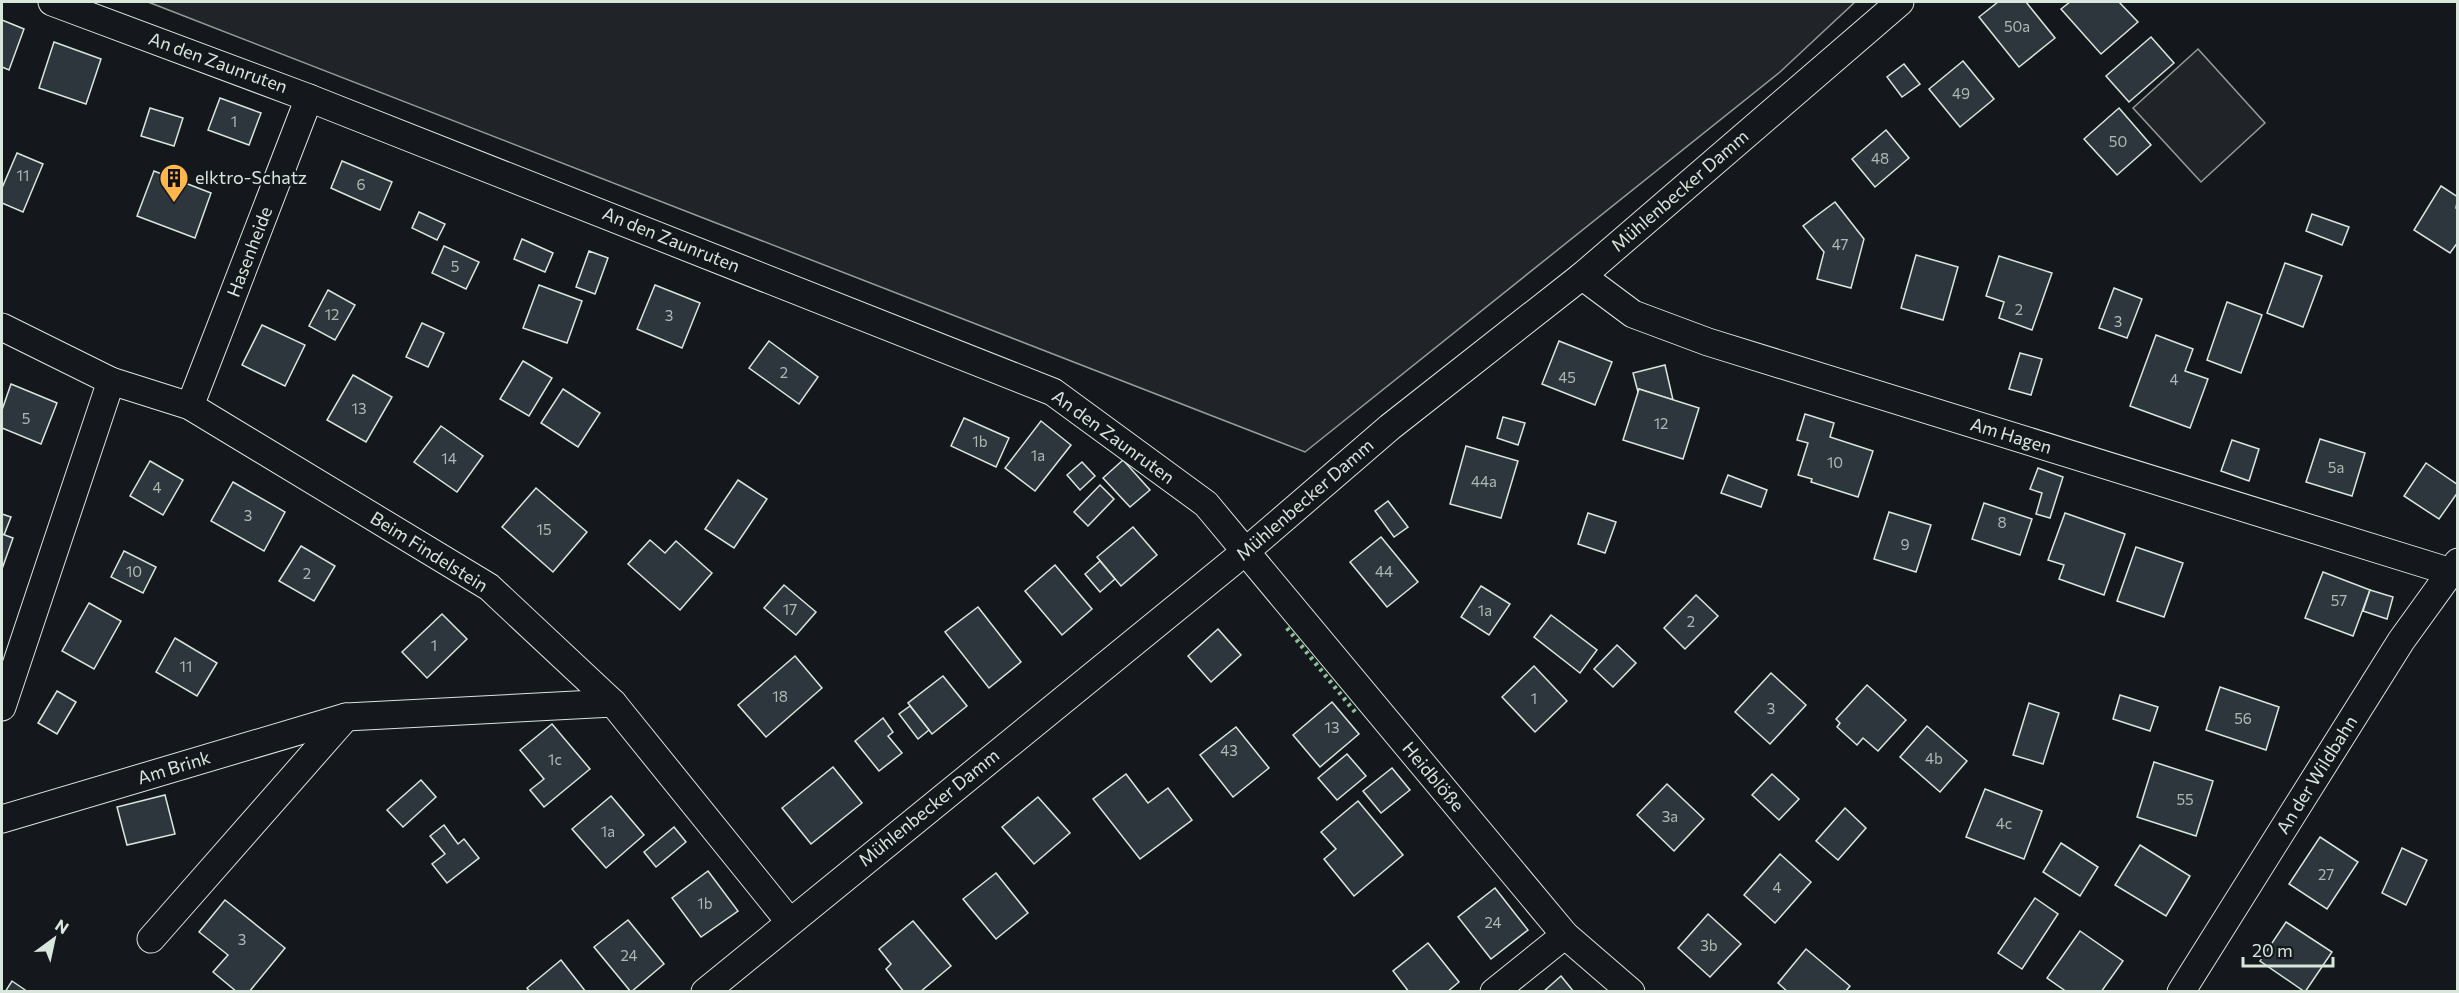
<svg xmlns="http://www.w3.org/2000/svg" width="2459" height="993" font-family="Commissioner,sans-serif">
<rect width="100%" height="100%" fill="#14181c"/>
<g fill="#202428" stroke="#939e99" stroke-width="1.5">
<path d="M 148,2 L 1855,2 L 1780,72 L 1305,452 Z"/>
<path d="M 2198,49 L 2265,123 L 2201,182 L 2133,108 Z"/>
</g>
<g fill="#2c363c" stroke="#d8e6dc" stroke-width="1.5">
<path d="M 1998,2 L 2026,2 L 2055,38 L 2019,67 L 1979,17 Z"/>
<path d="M 2070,2 L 2119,2 L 2138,22 L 2101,54 L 2061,9 Z"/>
<path d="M 2,20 L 24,29 L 9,70 L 2,67 Z"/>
<path d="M 2151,37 L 2174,63 L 2129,102 L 2106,76 Z"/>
<path d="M 54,42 L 101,59 L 86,104 L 39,88 Z"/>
<path d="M 1963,61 L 1994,99 L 1960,127 L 1929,89 Z"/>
<path d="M 1904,64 L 1920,84 L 1902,97 L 1887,77 Z"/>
<path d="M 220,98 L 261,113 L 249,145 L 208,130 Z"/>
<path d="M 150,108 L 183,118 L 174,146 L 141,136 Z"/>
<path d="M 2119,108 L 2151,145 L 2117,175 L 2084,139 Z"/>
<path d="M 1886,130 L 1909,158 L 1875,187 L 1852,159 Z"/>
<path d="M 17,153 L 43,164 L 23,212 L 2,203 L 2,188 Z"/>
<path d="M 342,161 L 392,182 L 380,210 L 331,188 Z"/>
<path d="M 154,171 L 211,193 L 195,238 L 137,216 Z"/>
<path d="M 2441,186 L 2458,197 L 2456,208 L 2458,210 L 2458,242 L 2450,253 L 2414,230 Z"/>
<path d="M 1835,202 L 1864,239 L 1851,288 L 1817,279 L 1824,252 L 1803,226 Z"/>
<path d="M 419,212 L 445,224 L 437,240 L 412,228 Z"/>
<path d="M 2312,214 L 2349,227 L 2342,245 L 2306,231 Z"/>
<path d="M 522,239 L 553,253 L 545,272 L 514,259 Z"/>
<path d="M 444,246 L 479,262 L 466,289 L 432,273 Z"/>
<path d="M 589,251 L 608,258 L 595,294 L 576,287 Z"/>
<path d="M 1916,255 L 1958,267 L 1943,320 L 1901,308 Z"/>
<path d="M 1999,256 L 2052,273 L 2032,330 L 1999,318 L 2004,302 L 1986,296 Z"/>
<path d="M 2285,263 L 2322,276 L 2303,327 L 2267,313 Z"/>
<path d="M 539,285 L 582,301 L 567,343 L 523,328 Z"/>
<path d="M 655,285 L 700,303 L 682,348 L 637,329 Z"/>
<path d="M 2114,288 L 2142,299 L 2127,338 L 2099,328 Z"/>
<path d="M 328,290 L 355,305 L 335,340 L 309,326 Z"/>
<path d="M 2227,302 L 2262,315 L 2241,373 L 2207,360 Z"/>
<path d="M 422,323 L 444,333 L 428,367 L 406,357 Z"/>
<path d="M 262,325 L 305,345 L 285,386 L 242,365 Z"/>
<path d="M 2156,335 L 2193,349 L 2185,371 L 2208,379 L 2190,428 L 2130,406 Z"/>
<path d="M 769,341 L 818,377 L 799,404 L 749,368 Z"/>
<path d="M 1559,341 L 1612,362 L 1595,405 L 1542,384 Z"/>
<path d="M 2020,353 L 2042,359 L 2031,395 L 2009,389 Z"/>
<path d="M 523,361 L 552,378 L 529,416 L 500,399 Z"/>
<path d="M 1665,365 L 1673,400 L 1639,389 L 1638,392 L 1633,373 Z"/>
<path d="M 353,375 L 392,397 L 366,442 L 327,420 Z"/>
<path d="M 11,384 L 57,403 L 41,444 L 2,428 L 2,410 Z"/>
<path d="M 563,389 L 600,413 L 578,447 L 541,423 Z"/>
<path d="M 1639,389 L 1699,408 L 1683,459 L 1623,440 Z"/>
<path d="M 1805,414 L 1834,423 L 1830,437 L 1873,451 L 1858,497 L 1811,482 L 1812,479 L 1798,475 L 1808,443 L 1797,440 Z"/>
<path d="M 1503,417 L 1525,423 L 1518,445 L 1497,438 Z"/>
<path d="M 964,418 L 1009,438 L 996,467 L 951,446 Z"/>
<path d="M 1041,421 L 1071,445 L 1035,491 L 1005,468 Z"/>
<path d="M 441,426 L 483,456 L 457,492 L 414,462 Z"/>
<path d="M 2320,439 L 2365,453 L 2352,496 L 2306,482 Z"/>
<path d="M 2232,440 L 2259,449 L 2249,481 L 2221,471 Z"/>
<path d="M 1466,446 L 1518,461 L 1501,518 L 1450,504 Z"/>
<path d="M 1123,460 L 1150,490 L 1130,507 L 1103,478 Z"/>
<path d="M 150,461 L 183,480 L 163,515 L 130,496 Z"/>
<path d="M 1082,462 L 1095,476 L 1080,490 L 1067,475 Z"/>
<path d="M 2426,463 L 2458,485 L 2458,492 L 2439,519 L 2404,496 Z"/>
<path d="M 2038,468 L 2063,477 L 2050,518 L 2036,514 L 2042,493 L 2030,489 Z"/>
<path d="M 1728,475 L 1767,490 L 1761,507 L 1721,493 Z"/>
<path d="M 738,480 L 767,499 L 734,548 L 705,529 Z"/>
<path d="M 233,482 L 285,512 L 264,551 L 211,521 Z"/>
<path d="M 1100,485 L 1114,499 L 1088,526 L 1074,512 Z"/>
<path d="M 536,488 L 587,532 L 553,572 L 502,527 Z"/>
<path d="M 1388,501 L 1408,527 L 1394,537 L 1375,511 Z"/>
<path d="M 1984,503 L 2032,519 L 2020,555 L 1972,539 Z"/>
<path d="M 1889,512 L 1931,525 L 1916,572 L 1874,559 Z"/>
<path d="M 1588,513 L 1616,522 L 1605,553 L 1578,544 Z"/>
<path d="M 2065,513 L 2125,534 L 2104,595 L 2059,579 L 2064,565 L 2048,560 Z"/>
<path d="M 2,514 L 11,517 L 4,535 L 2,534 Z"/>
<path d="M 1133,527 L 1157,555 L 1121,586 L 1097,557 Z"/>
<path d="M 2,534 L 13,538 L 2,569 Z"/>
<path d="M 1381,537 L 1418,582 L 1387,607 L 1350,562 Z"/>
<path d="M 650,540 L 665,553 L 676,541 L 712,573 L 680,610 L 628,564 Z"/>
<path d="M 301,546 L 335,566 L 314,601 L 279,581 Z"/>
<path d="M 2136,547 L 2183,563 L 2164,617 L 2117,601 Z"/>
<path d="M 124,551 L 156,567 L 143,593 L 111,577 Z"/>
<path d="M 1100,561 L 1115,579 L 1100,592 L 1085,574 Z"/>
<path d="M 1055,565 L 1092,609 L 1062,635 L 1025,591 Z"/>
<path d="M 2323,572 L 2370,590 L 2353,636 L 2305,618 Z"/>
<path d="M 784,585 L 816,612 L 796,635 L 764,608 Z"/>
<path d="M 1481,586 L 1510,604 L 1489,635 L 1461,617 Z"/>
<path d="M 2370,590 L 2393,597 L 2387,619 L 2363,611 Z"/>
<path d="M 1696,595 L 1718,616 L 1685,649 L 1664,628 Z"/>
<path d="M 89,603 L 121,621 L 94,669 L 62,651 Z"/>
<path d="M 978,607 L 1021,662 L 989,688 L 945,632 Z"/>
<path d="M 442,614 L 467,639 L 427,678 L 402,652 Z"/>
<path d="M 1551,615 L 1597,650 L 1580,673 L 1534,637 Z"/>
<path d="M 1218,629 L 1241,655 L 1211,682 L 1188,656 Z"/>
<path d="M 175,638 L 217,663 L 197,696 L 156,672 Z"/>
<path d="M 1617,645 L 1636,663 L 1613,687 L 1594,669 Z"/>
<path d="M 795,656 L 822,688 L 766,737 L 738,705 Z"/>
<path d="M 1534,666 L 1567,701 L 1535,732 L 1502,697 Z"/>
<path d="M 1771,673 L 1806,705 L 1770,744 L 1735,712 Z"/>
<path d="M 943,676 L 967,706 L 932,734 L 908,703 Z"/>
<path d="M 1867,685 L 1906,720 L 1878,751 L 1863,738 L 1857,745 L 1837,727 L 1840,723 L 1836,719 Z"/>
<path d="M 2220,687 L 2279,707 L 2266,750 L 2206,730 Z"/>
<path d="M 57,691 L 76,702 L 57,734 L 38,723 Z"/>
<path d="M 2120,695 L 2158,707 L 2150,731 L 2113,719 Z"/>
<path d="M 1332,702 L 1359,734 L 1320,767 L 1293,735 Z"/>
<path d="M 2029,703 L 2059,713 L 2043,764 L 2013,755 Z"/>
<path d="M 910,706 L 929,730 L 918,739 L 899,714 Z"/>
<path d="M 883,718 L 893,732 L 888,736 L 902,753 L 879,771 L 855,741 Z"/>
<path d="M 552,724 L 590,769 L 544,807 L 530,790 L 544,779 L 520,750 Z"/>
<path d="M 1927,726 L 1967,761 L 1940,792 L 1900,757 Z"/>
<path d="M 1236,727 L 1269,768 L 1233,797 L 1200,755 Z"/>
<path d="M 1347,754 L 1366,776 L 1337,800 L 1318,778 Z"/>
<path d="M 2154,762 L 2213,781 L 2196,836 L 2137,817 Z"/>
<path d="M 833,767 L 862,803 L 811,844 L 782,808 Z"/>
<path d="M 1392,768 L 1410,790 L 1381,813 L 1363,791 Z"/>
<path d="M 1126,774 L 1148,803 L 1168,788 L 1192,820 L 1140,859 L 1093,799 Z"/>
<path d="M 1772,774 L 1799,799 L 1779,820 L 1752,795 Z"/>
<path d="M 421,780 L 436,797 L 403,827 L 387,810 Z"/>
<path d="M 1667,784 L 1704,819 L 1674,851 L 1637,815 Z"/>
<path d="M 1985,789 L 2042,811 L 2024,859 L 1966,837 Z"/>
<path d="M 165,795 L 175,834 L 127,845 L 117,807 Z"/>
<path d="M 611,796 L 644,835 L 606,868 L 572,829 Z"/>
<path d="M 1038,797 L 1070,833 L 1034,864 L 1002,827 Z"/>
<path d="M 1358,801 L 1403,855 L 1354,896 L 1324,859 L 1336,849 L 1321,832 Z"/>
<path d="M 1845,808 L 1866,828 L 1838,860 L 1816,841 Z"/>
<path d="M 444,825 L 458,844 L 464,839 L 479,858 L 447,883 L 432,864 L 445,854 L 430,836 Z"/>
<path d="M 674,827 L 686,842 L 656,867 L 644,852 Z"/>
<path d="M 2320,837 L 2358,862 L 2327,909 L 2289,884 Z"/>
<path d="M 2061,843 L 2098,867 L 2080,896 L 2043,872 Z"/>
<path d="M 2140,845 L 2190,876 L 2166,916 L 2115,885 Z"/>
<path d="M 2402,848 L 2427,860 L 2406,905 L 2382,893 Z"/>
<path d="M 1780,854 L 1811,882 L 1775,923 L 1744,895 Z"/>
<path d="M 708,871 L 738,911 L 701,937 L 672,898 Z"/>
<path d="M 996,873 L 1028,913 L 996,939 L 963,899 Z"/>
<path d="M 1495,888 L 1528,930 L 1491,959 L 1458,917 Z"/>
<path d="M 2035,898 L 2058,914 L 2022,969 L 1998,953 Z"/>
<path d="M 225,900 L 285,948 L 249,992 L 237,992 L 213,972 L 228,955 L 199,932 Z"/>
<path d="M 1708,914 L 1741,944 L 1710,977 L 1678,948 Z"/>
<path d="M 628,920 L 664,964 L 631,992 L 594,947 Z"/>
<path d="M 913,921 L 951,966 L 920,992 L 904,992 L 886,969 L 891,964 L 879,949 Z"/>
<path d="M 2286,922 L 2332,952 L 2305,992 L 2260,961 Z"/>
<path d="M 2080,931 L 2123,961 L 2101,992 L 2067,992 L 2047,978 Z"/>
<path d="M 1428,943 L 1459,982 L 1447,992 L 1409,992 L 1393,971 Z"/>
<path d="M 1806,949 L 1850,986 L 1845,992 L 1788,992 L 1778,983 Z"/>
<path d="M 561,960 L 586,992 L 530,992 L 527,988 Z"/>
<path d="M 1561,976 L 1574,992 L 1543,992 Z"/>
<path d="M 12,981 L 28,992 L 5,992 Z"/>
</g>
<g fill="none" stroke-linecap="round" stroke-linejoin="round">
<g stroke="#d8e6dc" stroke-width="29">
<g id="street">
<path d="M 52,2 L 309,98 L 1053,392 L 1206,504 L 1565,935 L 1631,992"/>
<path d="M 1582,276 L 1633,314 L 1708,342 L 2451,572"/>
<path d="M 2,327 L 111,381 L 190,406 L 489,587 L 613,703 L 789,921"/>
<path d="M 190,406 L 309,98"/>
<path d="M 2,707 L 111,381"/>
<path d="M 2,819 L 346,717 L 613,703"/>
<path d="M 151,939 L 346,717"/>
<path d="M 705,992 L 1246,551 L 1390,427 L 1582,276 L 1900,2"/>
<path d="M 1494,992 L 1565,935"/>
<path d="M 2181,992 L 2401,641 L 2458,562"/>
</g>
</g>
<use href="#street" stroke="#14181c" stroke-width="27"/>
<path stroke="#8ac095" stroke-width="4.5" stroke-dasharray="3 4.5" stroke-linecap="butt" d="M 1287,628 L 1355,712"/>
</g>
<defs>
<g id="building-pin" transform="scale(1.5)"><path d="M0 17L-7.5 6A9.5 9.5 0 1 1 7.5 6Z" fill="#ffb74d" stroke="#14181c"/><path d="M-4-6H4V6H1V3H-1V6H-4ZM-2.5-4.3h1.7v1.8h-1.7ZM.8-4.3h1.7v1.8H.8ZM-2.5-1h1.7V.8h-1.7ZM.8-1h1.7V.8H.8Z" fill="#111"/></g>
</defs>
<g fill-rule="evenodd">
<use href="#building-pin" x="174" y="178"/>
</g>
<g text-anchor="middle" stroke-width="4.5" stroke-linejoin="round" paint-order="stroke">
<g font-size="15" fill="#adbab4">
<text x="2017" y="32">50a</text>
<text x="1961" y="99">49</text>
<text x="234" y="127">1</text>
<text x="2118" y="147">50</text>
<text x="1880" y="164">48</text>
<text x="23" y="181">11</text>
<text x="361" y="190">6</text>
<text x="1840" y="250">47</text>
<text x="455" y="272">5</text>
<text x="2019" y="315">2</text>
<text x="332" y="320">12</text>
<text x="669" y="321">3</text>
<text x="2118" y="327">3</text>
<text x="784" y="378">2</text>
<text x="1567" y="383">45</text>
<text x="2174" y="385">4</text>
<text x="359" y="414">13</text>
<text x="26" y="424">5</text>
<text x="1661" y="429">12</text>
<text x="980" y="447">1b</text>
<text x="1038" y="461">1a</text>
<text x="449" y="464">14</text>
<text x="1835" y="468">10</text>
<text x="2336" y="473">5a</text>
<text x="1484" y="487">44a</text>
<text x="157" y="493">4</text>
<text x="248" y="521">3</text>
<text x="2002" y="528">8</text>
<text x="544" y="535">15</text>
<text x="1905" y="550">9</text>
<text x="134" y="577">10</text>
<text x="1384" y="577">44</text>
<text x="307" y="579">2</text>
<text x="2339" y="606">57</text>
<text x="790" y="615">17</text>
<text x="1485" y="616">1a</text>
<text x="1691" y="627">2</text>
<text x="434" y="651">1</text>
<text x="186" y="672">11</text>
<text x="780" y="702">18</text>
<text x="1534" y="704">1</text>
<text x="1771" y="714">3</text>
<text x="2243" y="724">56</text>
<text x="1332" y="733">13</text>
<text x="1229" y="756">43</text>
<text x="1934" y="764">4b</text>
<text x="555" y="765">1c</text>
<text x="2185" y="805">55</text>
<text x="1670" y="822">3a</text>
<text x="2004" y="829">4c</text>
<text x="608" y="837">1a</text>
<text x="2326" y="880">27</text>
<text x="1777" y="893">4</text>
<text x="705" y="909">1b</text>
<text x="1493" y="928">24</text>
<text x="242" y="945">3</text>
<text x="1709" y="951">3b</text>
<text x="629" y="961">24</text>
</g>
<g font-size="18" fill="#d8e6dc" stroke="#14181c">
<text transform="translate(218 63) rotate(20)" y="6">An den Zaunruten</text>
<text transform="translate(1680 191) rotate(-41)" y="6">Mühlenbecker Damm</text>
<text transform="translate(671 240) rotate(22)" y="6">An den Zaunruten</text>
<text transform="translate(250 252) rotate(-69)" y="6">Hasenheide</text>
<text transform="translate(2011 436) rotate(17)" y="6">Am Hagen</text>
<text transform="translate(1113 437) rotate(36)" y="6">An den Zaunruten</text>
<text transform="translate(1305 500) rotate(-41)" y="6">Mühlenbecker Damm</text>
<text transform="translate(429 552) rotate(32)" y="6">Beim Findelstein</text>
<text transform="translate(174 768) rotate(-17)" y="6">Am Brink</text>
<text transform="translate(2317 775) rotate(-58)" y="6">An der Wildbahn</text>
<text transform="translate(1433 777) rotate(50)" y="6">Heidblöße</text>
<text transform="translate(929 808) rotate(-39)" y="6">Mühlenbecker Damm</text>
</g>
<g font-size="18" fill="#d8e6dc" stroke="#14181c" text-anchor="start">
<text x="195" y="184">elktro-Schatz</text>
</g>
</g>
<rect width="2459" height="993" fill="none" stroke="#d8e6dc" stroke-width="6"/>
<g transform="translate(54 939) rotate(33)" stroke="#14181c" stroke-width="4.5" paint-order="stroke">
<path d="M0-4.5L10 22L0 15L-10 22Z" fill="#d8e6dc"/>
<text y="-9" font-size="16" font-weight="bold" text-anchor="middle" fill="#d8e6dc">N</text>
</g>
<path d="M2243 957v9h90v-9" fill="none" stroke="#d8e6dc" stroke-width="3"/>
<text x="2252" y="957" font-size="18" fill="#d8e6dc" stroke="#14181c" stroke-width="4.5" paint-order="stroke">20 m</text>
</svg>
